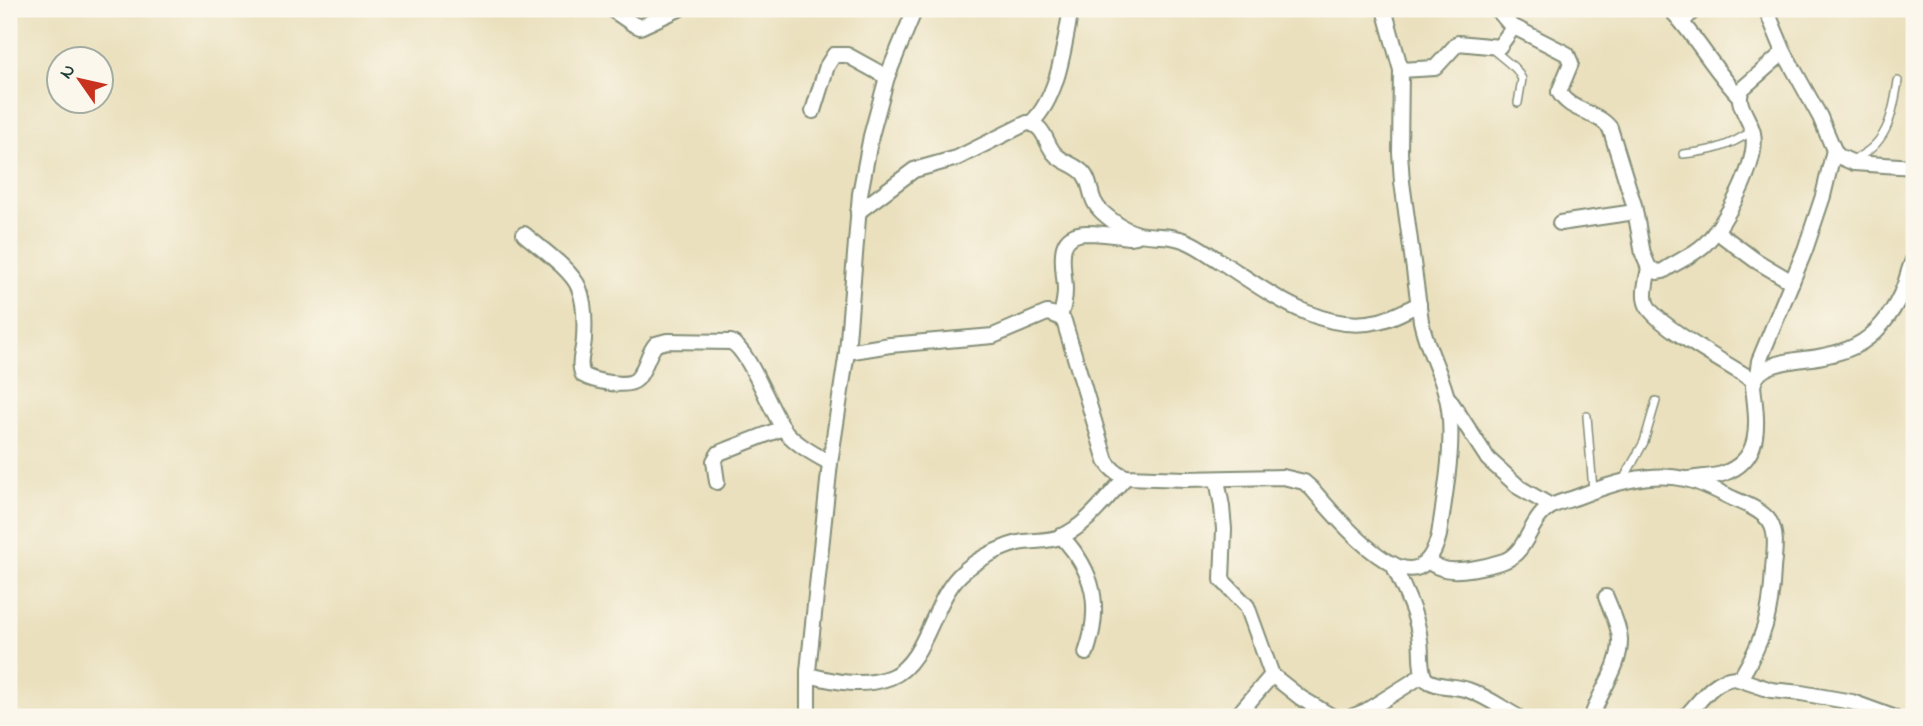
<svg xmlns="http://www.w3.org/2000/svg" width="1923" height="726" font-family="'Indie Flower',sans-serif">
<rect width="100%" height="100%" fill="#fbf7ec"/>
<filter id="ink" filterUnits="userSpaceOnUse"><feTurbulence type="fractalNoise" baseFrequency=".0143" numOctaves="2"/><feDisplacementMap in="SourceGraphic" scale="14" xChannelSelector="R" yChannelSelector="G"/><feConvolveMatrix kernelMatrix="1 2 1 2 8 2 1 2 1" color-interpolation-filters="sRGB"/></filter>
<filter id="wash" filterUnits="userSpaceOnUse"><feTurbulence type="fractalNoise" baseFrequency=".00686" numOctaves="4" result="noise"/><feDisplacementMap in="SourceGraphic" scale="28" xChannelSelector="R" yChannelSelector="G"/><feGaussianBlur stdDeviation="1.57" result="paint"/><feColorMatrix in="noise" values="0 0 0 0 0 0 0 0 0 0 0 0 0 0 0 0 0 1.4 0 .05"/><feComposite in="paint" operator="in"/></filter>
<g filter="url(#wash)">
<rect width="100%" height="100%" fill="#eae0bd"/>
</g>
<g filter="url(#ink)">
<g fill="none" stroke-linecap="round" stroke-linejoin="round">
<g stroke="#848e78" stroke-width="10">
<g id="lane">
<path d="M 1491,48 L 1516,69 L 1522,79 L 1518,103"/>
<path d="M 1683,154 C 1712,151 1728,147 1752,131"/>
<path d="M 1851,160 C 1887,147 1893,115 1898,81"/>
<path d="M 1587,416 L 1593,490"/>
<path d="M 1622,482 L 1644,442 L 1656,401"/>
</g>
</g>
<g stroke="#848e78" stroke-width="18">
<g id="street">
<path d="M 611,9 L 633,24 L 640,27 L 679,9"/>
<path d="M 1497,9 L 1513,28"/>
<path d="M 1670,9 C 1696,36 1713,69 1739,96"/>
<path d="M 1766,9 L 1784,52 L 1820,117 L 1834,150 L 1838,156 L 1854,163 L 1914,167"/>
<path d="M 1682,22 L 1695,9"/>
<path d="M 1401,70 L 1435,68 L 1458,43 L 1499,47 L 1512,29 L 1516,28 L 1567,54 L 1571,63 L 1559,92 C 1570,112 1597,111 1610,128 L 1634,205 L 1643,254 L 1649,268 L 1658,272 L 1663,271 C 1676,262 1692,256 1704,245 C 1725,225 1759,163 1753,133 C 1750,118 1733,102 1743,88 L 1784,52"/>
<path d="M 813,111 L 827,66 L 834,55 L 847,55 L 887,77"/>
<path d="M 1031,123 C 1059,97 1064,45 1071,9"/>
<path d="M 858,212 L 914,170 L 957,158 L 1027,123 C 1044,124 1045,142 1054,153 C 1062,163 1076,164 1084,174 C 1093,186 1088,199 1102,212 C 1112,221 1125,231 1139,234 C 1155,237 1170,234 1186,241 C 1199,246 1211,256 1223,263 C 1268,292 1323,335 1379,321 C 1393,318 1406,310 1419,304"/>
<path d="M 1560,223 L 1635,212"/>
<path d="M 1716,231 L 1755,260 L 1792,282"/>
<path d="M 524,234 C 540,248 571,269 579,288 C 585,303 585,322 584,338 C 584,350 577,363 583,375 C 593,381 628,389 637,379 C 646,369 647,354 656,344 L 667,341 L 731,342 C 749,350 770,411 785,431 C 797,445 814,454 830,463"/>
<path d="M 1649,268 C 1647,279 1642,295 1647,305 C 1657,326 1731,366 1753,380"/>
<path d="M 1060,317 C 1063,308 1065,299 1065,290 C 1065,269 1052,234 1086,233 C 1100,233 1115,235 1129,237 L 1136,236"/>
<path d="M 847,352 L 890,345 L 993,336 L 1047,313 C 1054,314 1059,316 1064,321 L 1106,461 C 1112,470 1116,473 1126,477 L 1186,479 L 1283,477 L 1304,482 L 1312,489 C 1330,510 1388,581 1419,567 C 1431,561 1436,547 1439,535 C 1445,494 1457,433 1446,394 C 1439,369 1426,346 1421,321 L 1402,182 L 1400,152 L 1401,70 L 1384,9"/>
<path d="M 1757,375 L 1759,361 L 1805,250 L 1823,196 L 1834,150"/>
<path d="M 1449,399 L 1488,459 L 1520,488 L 1551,506"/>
<path d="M 1217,479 L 1222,507 L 1224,529 L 1222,580 L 1247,606 L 1272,675 L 1301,698 L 1333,717"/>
<path d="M 1689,479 C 1700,477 1712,477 1722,474 C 1764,460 1757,422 1753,386 C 1756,359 1803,361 1823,356 C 1834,354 1845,351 1855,346 C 1876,336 1892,314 1901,294 C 1907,282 1908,269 1914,258"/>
<path d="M 717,482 L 714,461 L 719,453 L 783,428"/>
<path d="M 1061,536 C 1095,572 1102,607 1086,653"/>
<path d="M 1427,561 C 1431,563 1436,567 1441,568 C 1456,574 1489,566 1504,561 C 1529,551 1529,518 1552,506 C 1559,502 1569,500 1577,497 C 1610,484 1649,471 1685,479 C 1702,482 1719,492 1734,499 C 1746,504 1763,511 1770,522 C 1778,535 1774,554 1773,569 C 1771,615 1764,639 1740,679"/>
<path d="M 1393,564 C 1403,588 1417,613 1420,640 C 1422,653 1419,666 1425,679 C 1437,688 1454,685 1468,690 C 1486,696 1502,708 1518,717"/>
<path d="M 808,675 C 836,682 864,688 891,677 C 927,662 932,600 962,573 C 976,560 999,548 1018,543 C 1031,540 1047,542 1060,537 C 1087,526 1107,497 1126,477"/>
<path d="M 808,717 L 808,671 L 830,463 L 847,352 L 860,194 L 871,136 L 887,77 L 915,9"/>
<path d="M 1236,717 L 1272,675"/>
<path d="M 1351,717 L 1366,711 L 1423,675"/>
<path d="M 1592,717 C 1599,691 1621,668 1620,639 C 1619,625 1611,610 1606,597"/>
<path d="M 1685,717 C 1699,703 1713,679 1735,678 L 1771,690 L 1801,693 L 1852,702 L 1893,717"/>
</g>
</g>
<use href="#lane" stroke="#fff" stroke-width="7"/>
<use href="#street" stroke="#fff" stroke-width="14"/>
</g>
</g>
<rect width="1923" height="726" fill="none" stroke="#fbf7ec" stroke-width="35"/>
<g transform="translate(80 80) rotate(304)"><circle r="33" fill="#fbf7ec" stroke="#a3ada2" stroke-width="2"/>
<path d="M0-5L12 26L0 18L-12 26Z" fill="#c8321e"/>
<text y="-10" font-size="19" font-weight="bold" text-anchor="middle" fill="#1f3d34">N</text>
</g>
</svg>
